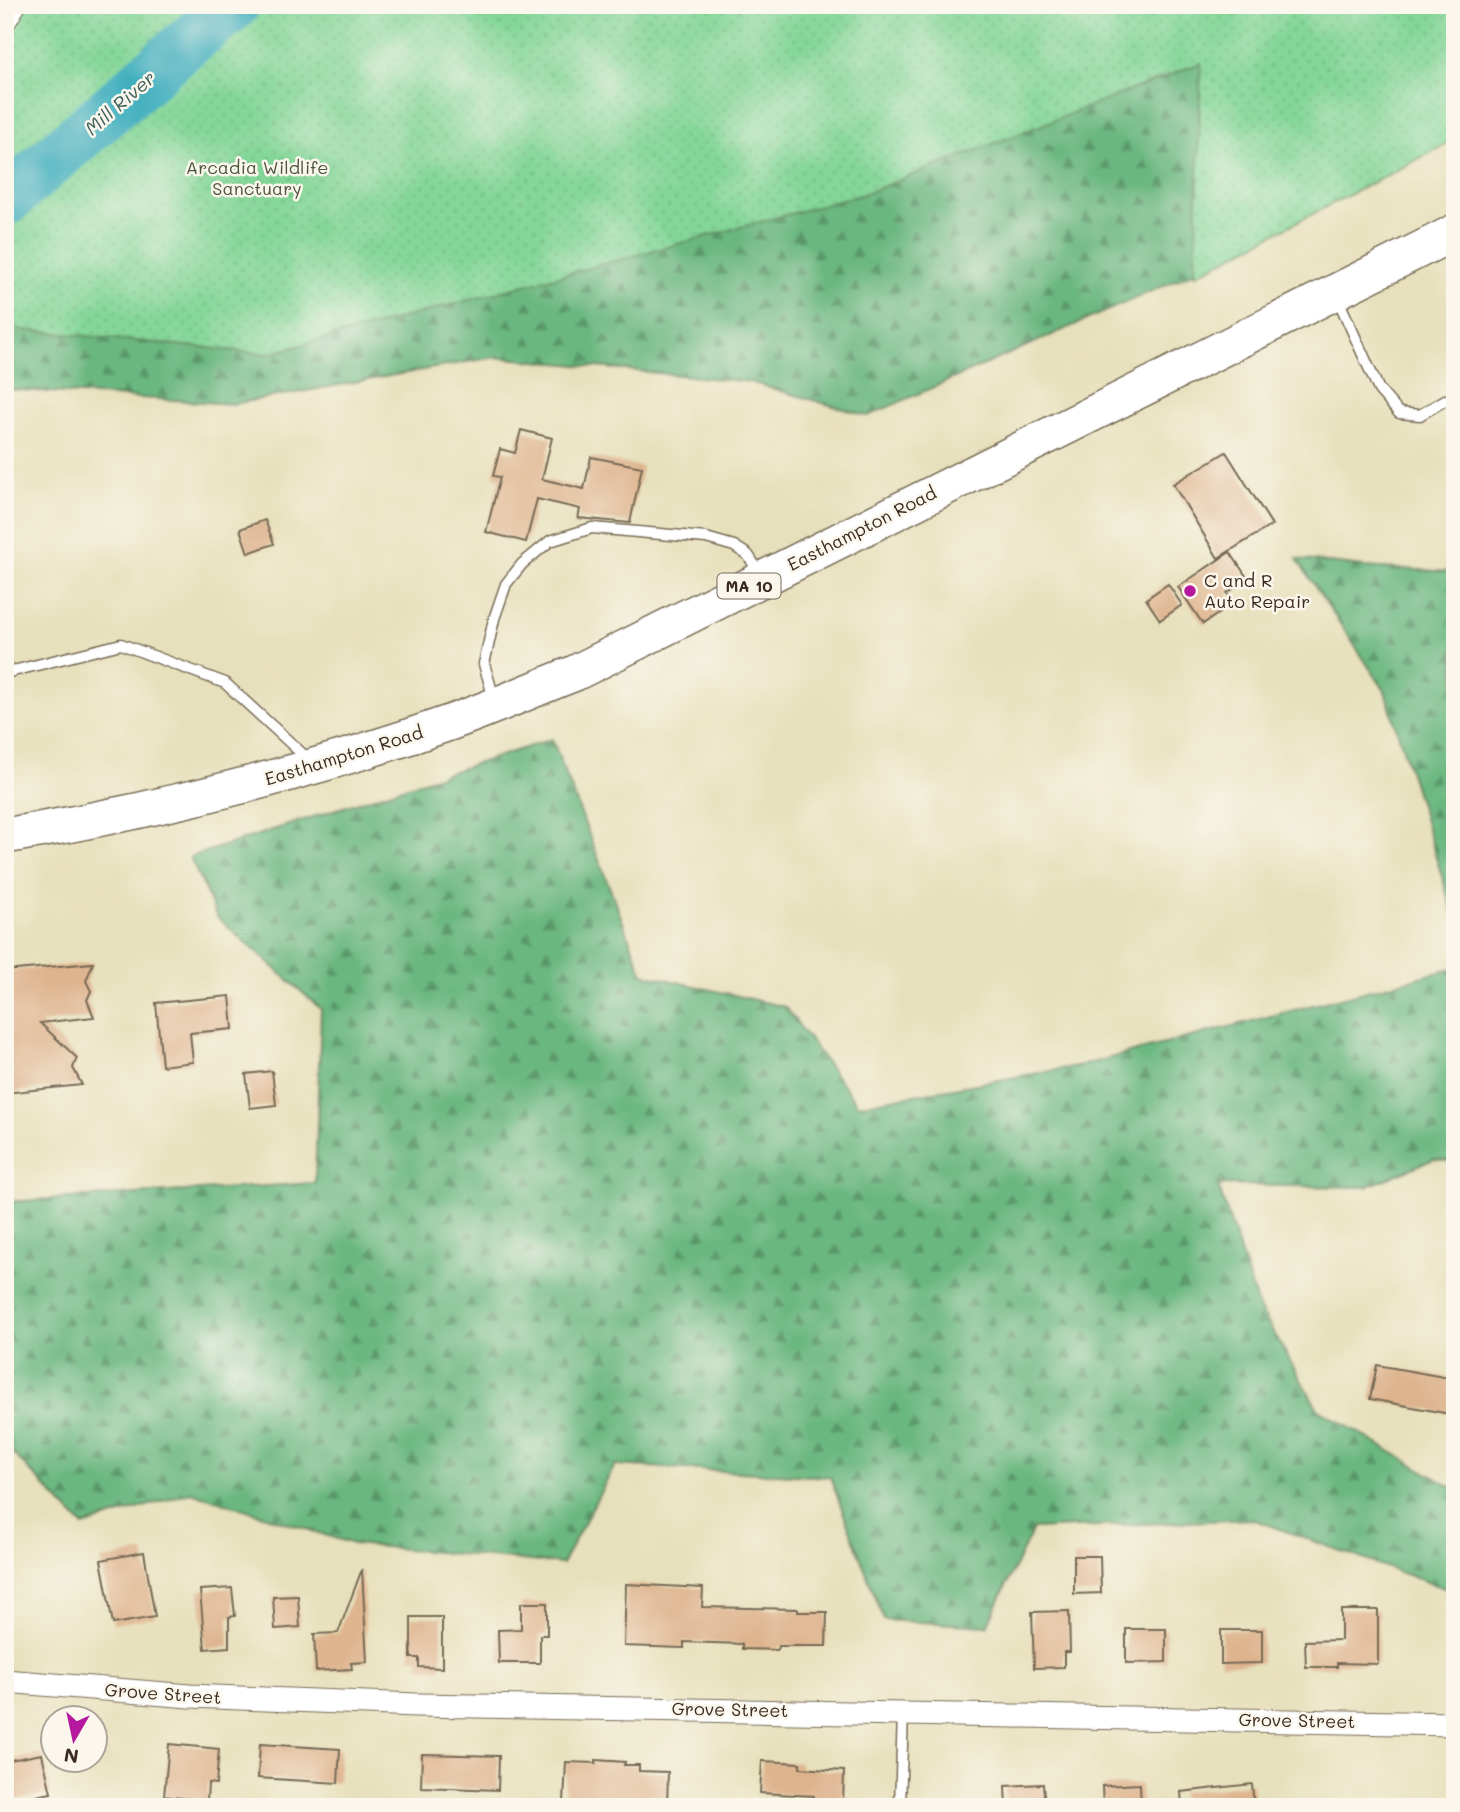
<svg xmlns="http://www.w3.org/2000/svg" width="1460" height="1812" font-family="Mali,sans-serif">
<defs>
<pattern id="forest-firs" width="22" height="20" patternUnits="userSpaceOnUse" patternTransform="scale(1.75)"><rect width="22" height="20" fill="#6ab780"/><path d="M5 1l3.5 6h-7zM16 11l3.5 6h-7z" fill="#589568"/></pattern>
<pattern id="park-dots" width="8" height="8" patternUnits="userSpaceOnUse" patternTransform="scale(1.75)"><rect width="8" height="8" fill="#83d698"/><path d="M2 2h.1M6 6h.1" fill="none" stroke="#72b883" stroke-width="1.8" stroke-linecap="round"/></pattern>
</defs>
<rect width="100%" height="100%" fill="#fbf7ec"/>
<filter id="ink" filterUnits="userSpaceOnUse"><feTurbulence type="fractalNoise" baseFrequency=".0143" numOctaves="2"/><feDisplacementMap in="SourceGraphic" scale="14" xChannelSelector="R" yChannelSelector="G"/><feConvolveMatrix kernelMatrix="1 2 1 2 8 2 1 2 1" color-interpolation-filters="sRGB"/></filter>
<filter id="wash" filterUnits="userSpaceOnUse"><feTurbulence type="fractalNoise" baseFrequency=".00686" numOctaves="4" result="noise"/><feDisplacementMap in="SourceGraphic" scale="28" xChannelSelector="R" yChannelSelector="G"/><feGaussianBlur stdDeviation="1.57" result="paint"/><feColorMatrix in="noise" values="0 0 0 0 0 0 0 0 0 0 0 0 0 0 0 0 0 1.4 0 .05"/><feComposite in="paint" operator="in"/></filter>
<g filter="url(#wash)">
<rect width="100%" height="100%" fill="#e7e0bc"/>
<g fill="url(#forest-firs)" stroke="#52704f" stroke-width="2">
<path d="M 5,5 L 1455,5 L 1195,272 L 868,416 L 750,382 L 495,357 L 233,404 L 5,389 Z"/>
<path d="M 1297,559 L 1363,567 L 1455,572 L 1455,919 L 1385,691 Z"/>
<path d="M 552,739 L 643,974 L 785,1007 L 858,1105 L 1083,1065 L 1455,968 L 1455,1162 L 1434,1159 L 1366,1187 L 1218,1185 L 1258,1306 L 1318,1409 L 1455,1489 L 1455,1592 L 1252,1519 L 1033,1529 L 987,1626 L 884,1620 L 830,1477 L 615,1465 L 562,1564 L 353,1544 L 191,1492 L 83,1526 L 5,1445 L 5,1202 L 315,1183 L 321,1009 L 217,917 L 190,857 Z"/>
</g>
<path fill="url(#park-dots)" stroke="#5f805b" stroke-width="2" d="M 5,5 L 1455,5 L 1455,140 L 1195,275 L 1201,63 L 864,194 L 268,354 L 5,328 Z"/>
<g fill="none" stroke-linecap="round" stroke-linejoin="round">
<path stroke="#41aebe" stroke-width="51" d="M 5,201 L 189,41 L 234,5"/>
</g>
<g id="blocks">
<g fill="#deb48e">
<path d="M 521,430 L 552,438 L 542,479 L 584,489 L 591,457 L 642,467 L 630,523 L 578,518 L 580,509 L 537,499 L 526,542 L 486,532 L 500,477 L 493,476 L 500,449 L 515,453 Z"/>
<path d="M 1226,452 L 1272,525 L 1218,558 L 1173,484 Z"/>
<path d="M 265,520 L 274,544 L 248,553 L 240,529 Z"/>
<path d="M 1230,552 L 1248,579 L 1227,593 L 1234,603 L 1203,624 L 1178,587 Z"/>
<path d="M 1168,584 L 1182,605 L 1160,620 L 1146,599 Z"/>
<path d="M 93,963 L 86,981 L 91,991 L 87,1000 L 94,1017 L 40,1023 L 77,1058 L 73,1068 L 82,1085 L 5,1093 L 5,971 Z"/>
<path d="M 230,996 L 233,1029 L 190,1033 L 193,1062 L 162,1066 L 156,1003 Z"/>
<path d="M 272,1071 L 276,1105 L 250,1108 L 246,1074 Z"/>
<path d="M 1377,1365 L 1455,1379 L 1455,1415 L 1370,1399 Z"/>
<path d="M 144,1552 L 155,1617 L 113,1624 L 101,1560 Z"/>
<path d="M 1074,1556 L 1100,1556 L 1101,1593 L 1074,1594 Z"/>
<path d="M 362,1569 L 367,1662 L 351,1663 L 352,1669 L 316,1671 L 314,1634 L 338,1633 Z"/>
<path d="M 626,1584 L 703,1588 L 702,1607 L 798,1609 L 798,1612 L 827,1612 L 826,1646 L 779,1646 L 778,1650 L 742,1649 L 742,1644 L 684,1642 L 684,1648 L 624,1646 Z"/>
<path d="M 232,1588 L 235,1616 L 229,1617 L 229,1647 L 205,1649 L 200,1590 Z"/>
<path d="M 298,1596 L 300,1627 L 275,1629 L 273,1597 Z"/>
<path d="M 521,1603 L 547,1603 L 547,1635 L 540,1635 L 540,1663 L 499,1663 L 498,1630 L 521,1629 Z"/>
<path d="M 1341,1610 L 1378,1610 L 1378,1664 L 1337,1663 L 1337,1667 L 1306,1667 L 1305,1641 L 1341,1640 Z"/>
<path d="M 1069,1611 L 1070,1652 L 1064,1652 L 1064,1667 L 1034,1668 L 1032,1612 Z"/>
<path d="M 411,1617 L 442,1617 L 442,1668 L 419,1667 L 419,1658 L 411,1658 Z"/>
<path d="M 1126,1629 L 1166,1629 L 1166,1662 L 1126,1663 Z"/>
<path d="M 1221,1630 L 1262,1630 L 1262,1663 L 1221,1664 Z"/>
<path d="M 169,1744 L 219,1749 L 216,1784 L 208,1783 L 207,1801 L 164,1796 Z"/>
<path d="M 260,1744 L 340,1749 L 338,1783 L 258,1778 Z"/>
<path d="M 42,1754 L 51,1793 L 11,1801 L 5,1773 L 5,1761 Z"/>
<path d="M 422,1754 L 499,1756 L 498,1790 L 421,1787 Z"/>
<path d="M 596,1760 L 625,1762 L 624,1765 L 639,1765 L 639,1771 L 668,1772 L 667,1807 L 591,1807 L 591,1803 L 564,1802 L 566,1762 L 596,1763 Z"/>
<path d="M 762,1761 L 800,1763 L 800,1768 L 844,1771 L 843,1807 L 813,1807 L 814,1796 L 760,1793 Z"/>
<path d="M 1043,1784 L 1045,1807 L 1006,1807 L 1005,1786 Z"/>
<path d="M 1140,1784 L 1141,1807 L 1103,1807 L 1102,1786 Z"/>
<path d="M 1252,1784 L 1254,1807 L 1182,1807 L 1181,1792 Z"/>
</g>
</g>
</g>
<g filter="url(#ink)">
<use href="#blocks" fill-opacity="0" stroke="#776a55" stroke-width="2"/>
<g fill="none" stroke-linecap="round" stroke-linejoin="round">
<g stroke="#776a55" stroke-width="13">
<g id="lane">
<path d="M 1337,297 L 1379,390 L 1399,413 L 1420,415 L 1445,400"/>
<path d="M 5,673 L 121,644 L 225,683 L 310,761"/>
<path d="M 495,702 L 484,664 L 494,619 L 506,584 L 522,564 L 550,541 L 592,528 L 706,538 L 734,546 L 748,555 L 760,574"/>
<path d="M 900,1807 L 903,1713"/>
</g>
</g>
<g stroke="#776a55" stroke-width="25">
<g id="street">
<path d="M 5,20 L 14,5"/>
<path d="M 5,1681 L 190,1696 L 417,1705 L 1455,1724"/>
</g>
</g>
<g stroke="#776a55" stroke-width="38">
<path id="primary" d="M 5,836 C 157,811 307,773 452,722 C 494,707 534,689 575,673 L 1455,232"/>
</g>
<use href="#lane" stroke="#fff" stroke-width="10"/>
<use href="#street" stroke="#fff" stroke-width="23"/>
<use href="#primary" stroke="#fff" stroke-width="35"/>
</g>
</g>
<circle fill="#b5179e" stroke="#fbf7ec" stroke-width="2.5" cx="1190" cy="591" r="7"/>
<g text-anchor="middle" stroke-width="5" stroke-linejoin="round" paint-order="stroke">
<rect fill="#fbf7ec" stroke="#75685c" stroke-width="2" x="717.5" y="573.5" width="63" height="25" rx="5"/>
<g font-size="16" font-weight="bold" fill="#3b2a1e">
<text x="749" y="592">MA 10</text>
</g>
<g font-size="18" fill="#4d553c" stroke="#fbf7ec">
<text x="257" y="174">Arcadia Wildlife<tspan x="257" dy="21">Sanctuary</tspan></text>
</g>
<g font-size="18" fill="#3b2a1e" stroke="#fbf7ec">
<text transform="translate(862 529) rotate(-27)" y="6">Easthampton Road</text>
<text transform="translate(344 756) rotate(-17)" y="6">Easthampton Road</text>
<text transform="translate(163 1694) rotate(4)" y="6">Grove Street</text>
<text transform="translate(730 1710) rotate(1)" y="6">Grove Street</text>
<text transform="translate(1297 1721) rotate(1)" y="6">Grove Street</text>
</g>
<g font-size="18" fill="#3b2a1e" stroke="#fbf7ec" text-anchor="start">
<text x="1204" y="587">C and R<tspan x="1204" dy="21">Auto Repair</tspan></text>
</g>
<g font-size="19" font-style="italic" fill="#3d5f5e" stroke="#fbf7ec">
<text transform="translate(120 103) rotate(-41)" y="7">Mill River</text>
</g>
</g>
<rect width="1460" height="1812" fill="none" stroke="#fbf7ec" stroke-width="28"/>
<g transform="translate(74 1739) rotate(189)"><circle r="33" fill="#fbf7ec" stroke="#aea59a" stroke-width="2"/>
<path d="M0-5L12 26L0 18L-12 26Z" fill="#b5179e"/>
<text y="-10" font-size="19" font-weight="bold" text-anchor="middle" fill="#3b2a1e">N</text>
</g>
</svg>
